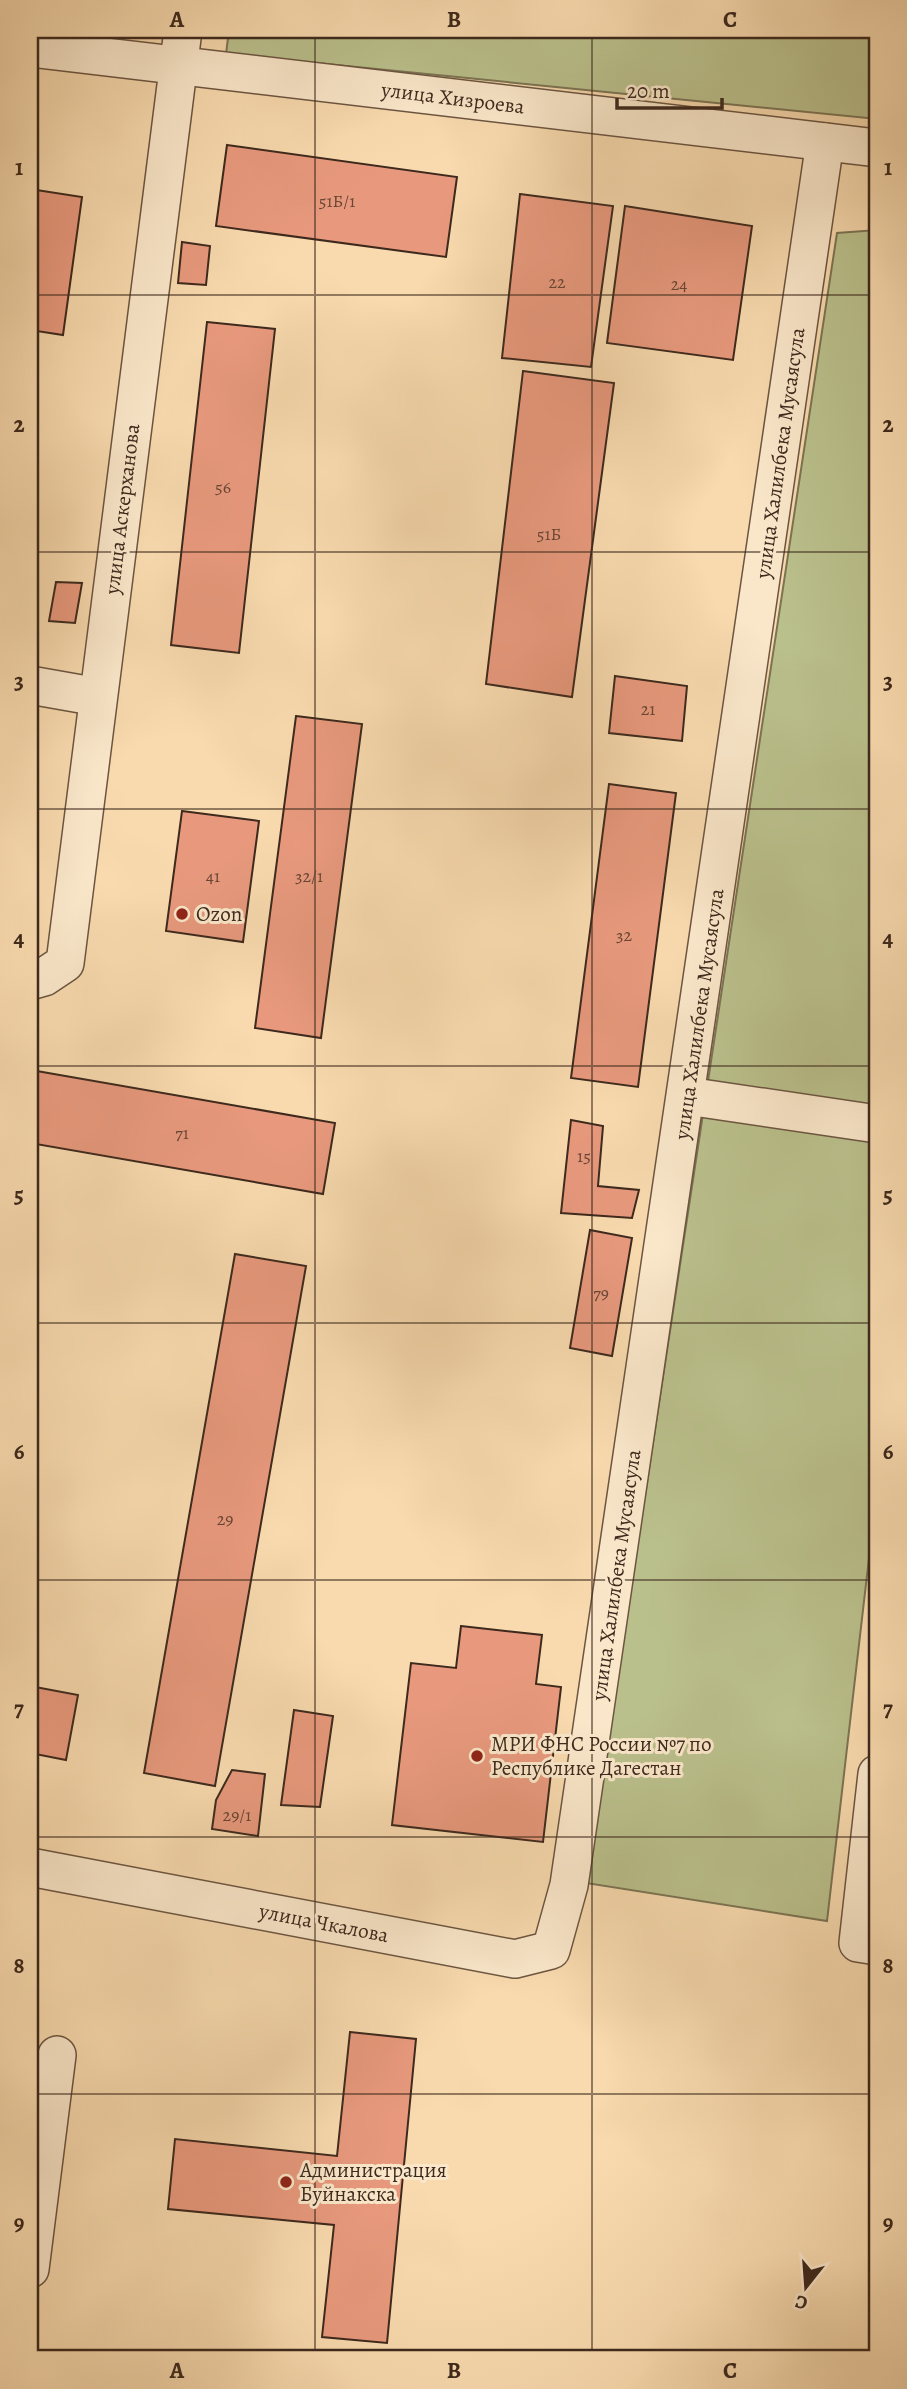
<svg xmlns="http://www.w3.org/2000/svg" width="907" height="2389" font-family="Alegreya,serif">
<rect width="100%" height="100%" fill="#f8daae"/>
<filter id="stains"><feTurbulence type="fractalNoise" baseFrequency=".00286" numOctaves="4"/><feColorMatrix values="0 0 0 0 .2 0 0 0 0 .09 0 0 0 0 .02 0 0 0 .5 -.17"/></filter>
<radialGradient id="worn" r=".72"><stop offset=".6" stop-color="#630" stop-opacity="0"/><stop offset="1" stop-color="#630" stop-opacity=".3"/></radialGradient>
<g fill="#bac08c" stroke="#7c7454" stroke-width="2">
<path d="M 229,30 L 877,30 L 877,119 L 226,54 Z"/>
<path d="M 877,230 L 877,1489 L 827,1921 L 586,1883 L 837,233 Z"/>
</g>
<g fill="#e8997d" stroke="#3d291d" stroke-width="2">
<path d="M 227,145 L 457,177 L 446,257 L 216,226 Z"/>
<path d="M 30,189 L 82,197 L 63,335 L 30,330 Z"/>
<path d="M 520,194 L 613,206 L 591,367 L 502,358 Z"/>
<path d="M 625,206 L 752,226 L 733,360 L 607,343 Z"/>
<path d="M 182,242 L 210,246 L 206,285 L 178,283 Z"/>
<path d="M 207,322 L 275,329 L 239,653 L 171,645 Z"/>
<path d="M 523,371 L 614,383 L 572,697 L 486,684 Z"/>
<path d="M 56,582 L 82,583 L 75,623 L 49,621 Z"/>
<path d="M 615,676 L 687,686 L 682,741 L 609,733 Z"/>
<path d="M 296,716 L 362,724 L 321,1038 L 255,1028 Z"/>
<path d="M 609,784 L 676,793 L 638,1087 L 571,1078 Z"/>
<path d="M 182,811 L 259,821 L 243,942 L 166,931 Z"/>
<path d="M 31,1070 L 335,1123 L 323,1194 L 30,1143 Z"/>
<path d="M 571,1120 L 603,1126 L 598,1186 L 639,1190 L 632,1218 L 561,1213 Z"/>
<path d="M 590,1230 L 632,1238 L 612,1356 L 570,1348 Z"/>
<path d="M 235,1254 L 306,1266 L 215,1786 L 144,1773 Z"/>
<path d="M 461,1626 L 542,1635 L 536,1684 L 561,1687 L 543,1842 L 392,1825 L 411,1663 L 456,1668 Z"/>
<path d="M 30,1686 L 78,1695 L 66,1760 L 30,1753 Z"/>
<path d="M 294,1710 L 333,1716 L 320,1807 L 281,1805 Z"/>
<path d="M 232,1770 L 265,1774 L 258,1836 L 212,1829 L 216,1800 Z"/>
<path d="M 350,2032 L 416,2039 L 387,2343 L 322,2337 L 334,2225 L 168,2209 L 175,2139 L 337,2156 Z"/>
</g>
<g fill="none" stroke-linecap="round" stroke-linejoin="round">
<g stroke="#6c5541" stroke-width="40">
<g id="minor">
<path d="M 30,48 L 877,148"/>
<path d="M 30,685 L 98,697"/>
<path d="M 30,981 L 44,977 L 65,963 L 183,30"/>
<path d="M 687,1096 L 877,1124"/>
<path d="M 877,1774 L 858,1943 L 877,1946"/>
<path d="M 30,1867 L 515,1959 L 551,1950 L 569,1885 L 825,142"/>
<path d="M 30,2269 L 57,2055"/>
</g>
</g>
<use href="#minor" stroke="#fae7ca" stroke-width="37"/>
</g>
<path fill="none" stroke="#3d291d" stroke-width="2" stroke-opacity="0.55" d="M 315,30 L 315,2359M 592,30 L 592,2359M 30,295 L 877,295M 30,552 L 877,552M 30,809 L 877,809M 30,1066 L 877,1066M 30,1323 L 877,1323M 30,1580 L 877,1580M 30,1837 L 877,1837M 30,2094 L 877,2094"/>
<g fill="#8f2418" stroke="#fae7ca" stroke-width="2.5">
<circle cx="182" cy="914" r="7"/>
<circle cx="477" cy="1756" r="7"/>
<circle cx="286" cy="2182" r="7"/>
</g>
<g text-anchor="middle" stroke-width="6" stroke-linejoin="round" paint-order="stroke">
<g font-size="18" fill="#684535">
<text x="337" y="207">51Б/1</text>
<text x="557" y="288">22</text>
<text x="679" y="290">24</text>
<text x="223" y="493">56</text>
<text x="549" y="540">51Б</text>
<text x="648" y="715">21</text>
<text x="213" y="882">41</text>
<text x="309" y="882">32/1</text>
<text x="624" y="941">32</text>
<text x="182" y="1139">71</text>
<text x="584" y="1162">15</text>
<text x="601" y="1299">79</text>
<text x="225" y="1525">29</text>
<text x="237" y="1821">29/1</text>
</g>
<g font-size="21" fill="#3d291d" stroke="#fae7ca">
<text transform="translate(453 98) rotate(7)" y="7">улица Хизроева</text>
<text transform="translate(780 453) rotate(-82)" y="7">улица Халилбека Мусаясула</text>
<text transform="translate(122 509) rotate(-83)" y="7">улица Аскерханова</text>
<text transform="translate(699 1014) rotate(-82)" y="7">улица Халилбека Мусаясула</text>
<text transform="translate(616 1575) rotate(-82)" y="7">улица Халилбека Мусаясула</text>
<text transform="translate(324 1923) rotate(11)" y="7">улица Чкалова</text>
</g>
<g font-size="21" fill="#3d291d" stroke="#fae7ca" text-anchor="start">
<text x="196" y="921">Ozon</text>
<text x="491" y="1751">МРИ ФНС России №7 по<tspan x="491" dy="24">Республике Дагестан</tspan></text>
<text x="300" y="2177">Администрация<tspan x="300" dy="24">Буйнакска</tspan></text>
</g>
</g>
<rect width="907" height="2389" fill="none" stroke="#f8daae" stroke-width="77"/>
<g transform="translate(806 2287) rotate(197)" stroke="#fae7ca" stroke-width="5" paint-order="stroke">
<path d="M0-5L12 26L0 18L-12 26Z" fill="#3d291d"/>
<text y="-10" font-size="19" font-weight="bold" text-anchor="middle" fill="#3d291d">С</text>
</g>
<path d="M617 98v10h105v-10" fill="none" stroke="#3d291d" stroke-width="3.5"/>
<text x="627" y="98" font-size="21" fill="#3d291d" stroke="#fae7ca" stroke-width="5" paint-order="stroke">20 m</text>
<rect x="38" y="38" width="831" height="2312" fill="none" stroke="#3d291d" stroke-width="2.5"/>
<g font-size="23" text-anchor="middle" font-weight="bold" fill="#3d291d">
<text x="177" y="27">A</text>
<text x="454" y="27">B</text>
<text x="730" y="27">C</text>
<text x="19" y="175">1</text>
<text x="888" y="175">1</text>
<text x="19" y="432">2</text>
<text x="888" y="432">2</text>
<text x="19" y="689">3</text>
<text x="888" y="689">3</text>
<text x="19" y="946">4</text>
<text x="888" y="946">4</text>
<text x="19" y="1202">5</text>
<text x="888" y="1202">5</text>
<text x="19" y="1459">6</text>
<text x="888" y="1459">6</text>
<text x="19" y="1716">7</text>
<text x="888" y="1716">7</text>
<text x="19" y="1973">8</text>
<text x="888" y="1973">8</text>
<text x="19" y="2230">9</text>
<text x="888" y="2230">9</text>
<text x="177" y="2378">A</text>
<text x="454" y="2378">B</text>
<text x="730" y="2378">C</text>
</g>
<rect width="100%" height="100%" filter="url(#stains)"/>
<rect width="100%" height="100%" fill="url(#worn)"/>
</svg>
